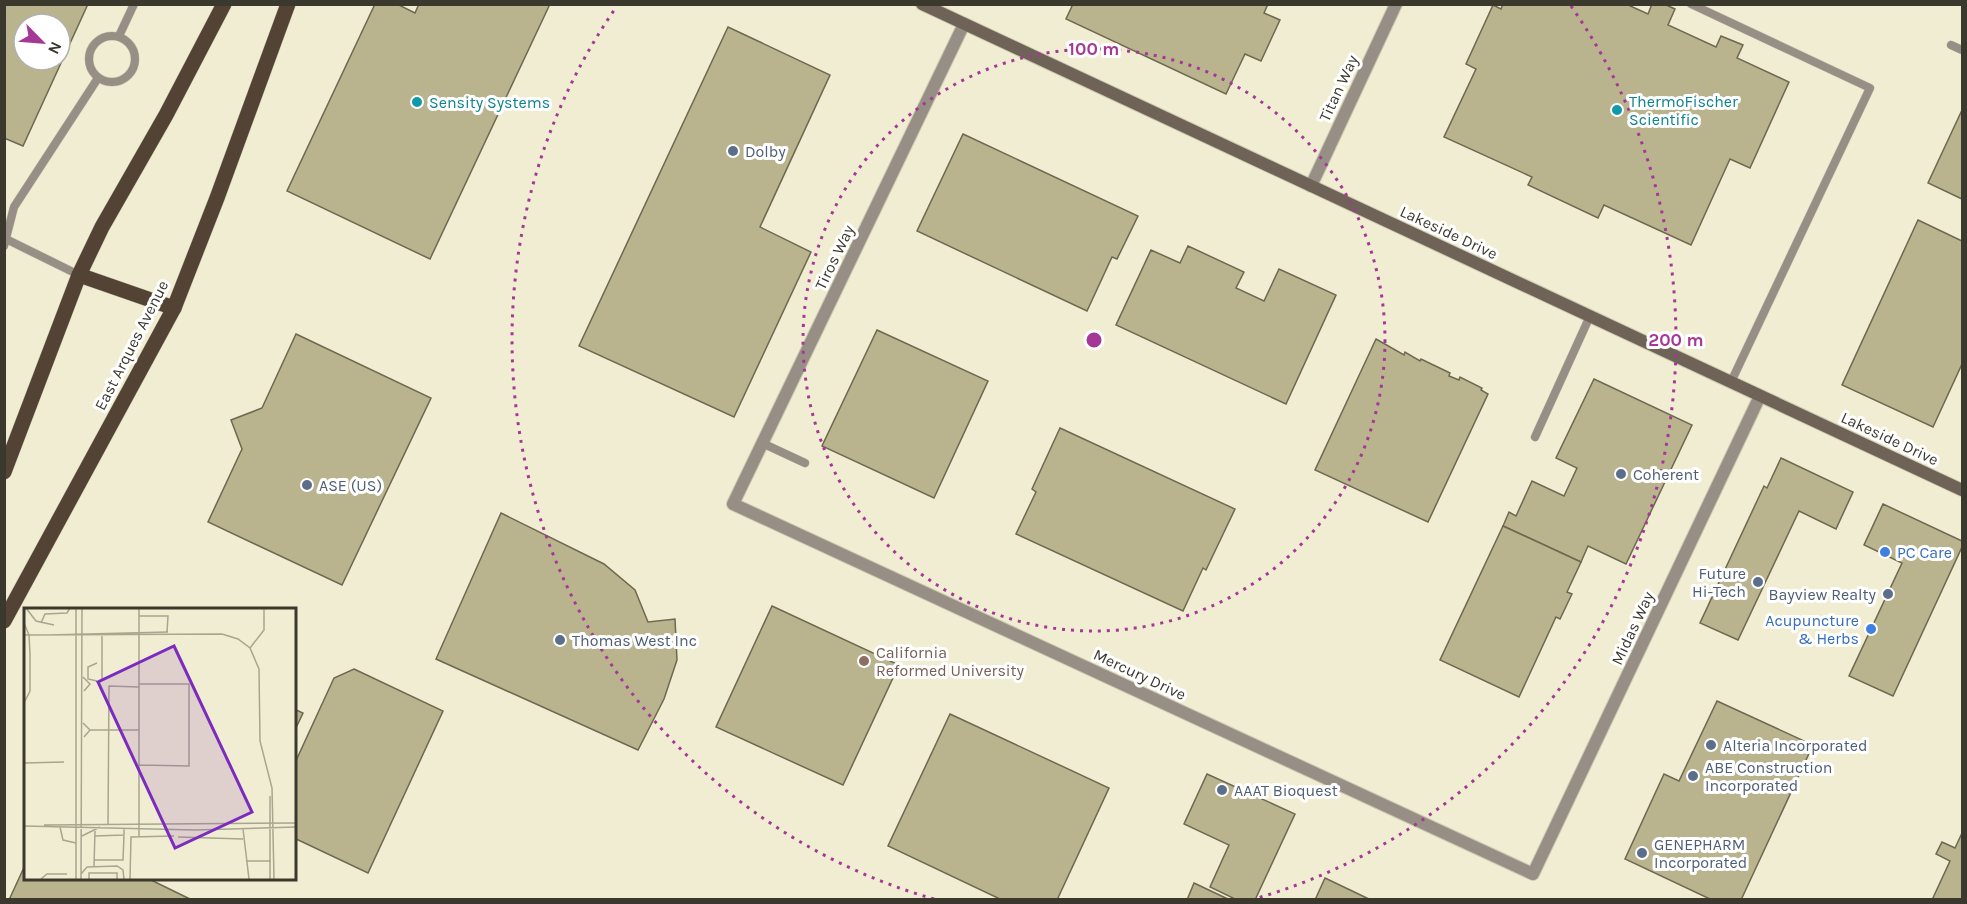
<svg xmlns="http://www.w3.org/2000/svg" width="1967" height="904" font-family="Karla,sans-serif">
<rect width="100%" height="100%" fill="#f1edd2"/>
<g fill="#b9b38e" stroke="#6d6951" stroke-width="1.5" fill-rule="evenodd">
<path d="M 4,4 L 88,4 L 23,146 L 4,138 ZM 24,24 L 60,24 L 60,60 L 24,60 Z"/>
<path d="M 375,4 L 397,4 L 415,13 L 419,4 L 550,4 L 430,259 L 287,191 Z"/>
<path d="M 1073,4 L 1268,4 L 1264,13 L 1280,20 L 1261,61 L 1245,54 L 1226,94 L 1066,19 Z"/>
<path d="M 1503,4 L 1626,4 L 1648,14 L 1652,4 L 1664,4 L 1675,9 L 1668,25 L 1716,47 L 1721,36 L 1743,45 L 1737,58 L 1789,82 L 1750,168 L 1730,159 L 1691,245 L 1604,205 L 1598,218 L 1528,185 L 1532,177 L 1444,137 L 1476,69 L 1466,64 L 1493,5 L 1501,9 Z"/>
<path d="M 728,27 L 830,75 L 760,227 L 811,252 L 734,417 L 579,346 Z"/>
<path d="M 1962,110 L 1962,199 L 1928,183 Z"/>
<path d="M 963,134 L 1138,216 L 1117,259 L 1112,257 L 1087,311 L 917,231 Z"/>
<path d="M 1918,220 L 1962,241 L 1962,364 L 1933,427 L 1842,385 Z"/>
<path d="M 1188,246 L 1244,272 L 1236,288 L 1264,301 L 1279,269 L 1336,295 L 1286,404 L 1116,325 L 1151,250 L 1180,263 Z"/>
<path d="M 877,330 L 988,381 L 934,498 L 822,446 Z"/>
<path d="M 296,334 L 431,398 L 342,585 L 208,522 L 242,449 L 231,420 L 262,408 Z"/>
<path d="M 1376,339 L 1404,355 L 1405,352 L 1420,361 L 1421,359 L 1450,373 L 1449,376 L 1459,380 L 1460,377 L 1482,388 L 1481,390 L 1488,394 L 1428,522 L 1315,470 Z"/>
<path d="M 1594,379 L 1692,425 L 1626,564 L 1588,546 L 1581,562 L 1503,526 L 1509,512 L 1516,516 L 1532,481 L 1564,496 L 1577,468 L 1556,458 Z"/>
<path d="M 1060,428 L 1235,509 L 1206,570 L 1203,568 L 1183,611 L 1016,534 L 1036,492 L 1032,489 Z"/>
<path d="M 1781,458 L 1853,492 L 1836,529 L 1799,511 L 1738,640 L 1700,623 L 1764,486 L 1767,488 Z"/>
<path d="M 1883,504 L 1962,541 L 1962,547 L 1893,696 L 1849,676 L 1902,563 L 1864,545 Z"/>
<path d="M 501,513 L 604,564 L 635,590 L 648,622 L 675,619 L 677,660 L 664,699 L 638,750 L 436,659 Z"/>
<path d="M 1503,526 L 1581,562 L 1567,592 L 1572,594 L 1560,619 L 1556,617 L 1519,697 L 1440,660 Z"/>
<path d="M 772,606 L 899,665 L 843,785 L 716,727 Z"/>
<path d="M 354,669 L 443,711 L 368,873 L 294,838 L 294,765 L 334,678 Z"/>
<path d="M 1717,701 L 1813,745 L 1741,900 L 1712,900 L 1625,859 L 1664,774 L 1679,781 Z"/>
<path d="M 294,709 L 303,713 L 294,732 Z"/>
<path d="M 950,714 L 1109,788 L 1057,900 L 1002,900 L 888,846 Z"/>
<path d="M 1207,774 L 1295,814 L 1255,900 L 1237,900 L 1210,887 L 1229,845 L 1184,824 Z"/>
<path d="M 1962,833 L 1962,900 L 1932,900 L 1950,861 L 1936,854 L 1942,842 L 1955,848 Z"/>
<path d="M 26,863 L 26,878 L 147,878 L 192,900 L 9,900 Z"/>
<path d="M 1325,878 L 1371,900 L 1315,900 Z"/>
<path d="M 1194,883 L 1230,900 L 1187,900 Z"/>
</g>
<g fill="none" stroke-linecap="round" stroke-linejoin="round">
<g stroke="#cdc9b1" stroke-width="9">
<g id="lane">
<path d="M 1691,4 L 1870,88 L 1731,382"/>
<circle cx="112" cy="59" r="23"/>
<path d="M 119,36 L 134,4"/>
<path d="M 1951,45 L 1962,50"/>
<path d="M 6,239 L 79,275"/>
<path d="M 4,246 L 14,207 L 98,78"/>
<path d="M 1535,437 L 1590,316"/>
<path d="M 762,443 L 805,463"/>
</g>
</g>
<g stroke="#cdc9b1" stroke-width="14">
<g id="street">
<path d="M 964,24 L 733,504 L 1533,874 L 1760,396"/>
<path d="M 1311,186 L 1396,4"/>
</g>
</g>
<g stroke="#cdc9b1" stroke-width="14">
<path id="secondary" d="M 922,4 L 1962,490"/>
</g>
<g stroke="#cdc9b1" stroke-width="16">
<g id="primary">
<path d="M 79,275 L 174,308"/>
<path d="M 4,472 L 79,275 L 102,227 L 166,115 L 224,4"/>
<path d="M 4,621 L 174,308 L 217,198 L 288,4"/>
</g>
</g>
<use href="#lane" stroke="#978e86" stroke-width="8"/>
<use href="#street" stroke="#978e86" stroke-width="12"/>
<use href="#secondary" stroke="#6f6256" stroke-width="12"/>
<use href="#primary" stroke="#524335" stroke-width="15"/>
</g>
<g fill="none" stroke="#a53897" stroke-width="3" stroke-dasharray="3 6">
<circle cx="1094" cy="340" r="291"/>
<path d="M934 899A582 582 0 0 1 617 6M1571 6A582 582 0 0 1 1254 899"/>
</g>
<g fill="#0f9aa8" stroke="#fff" stroke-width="2">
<circle cx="417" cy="102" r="6"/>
<circle cx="1617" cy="110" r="6"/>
</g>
<g fill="#5c6f8a" stroke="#fff" stroke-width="2">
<circle cx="733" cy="151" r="6"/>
<circle cx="1621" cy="474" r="6"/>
<circle cx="307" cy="485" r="6"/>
<circle cx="1758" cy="582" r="6"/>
<circle cx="1888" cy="594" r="6"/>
<circle cx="560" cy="640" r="6"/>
<circle cx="1711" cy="745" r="6"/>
<circle cx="1693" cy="776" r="6"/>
<circle cx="1222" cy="790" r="6"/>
<circle cx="1642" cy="853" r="6"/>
</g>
<g fill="#3f7fe0" stroke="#fff" stroke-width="2">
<circle cx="1885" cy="552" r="6"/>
<circle cx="1871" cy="629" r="6"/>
</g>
<circle fill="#8d6e63" stroke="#fff" stroke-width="2" cx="864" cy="661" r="6"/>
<g text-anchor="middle" stroke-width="6" stroke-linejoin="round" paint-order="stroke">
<g font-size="16" fill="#3b392e" stroke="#fff">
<text transform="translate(1338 88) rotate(-65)" y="6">Titan Way</text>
<text transform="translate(1449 232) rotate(25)" y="6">Lakeside Drive</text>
<text transform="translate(834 257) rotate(-64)" y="6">Tiros Way</text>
<text transform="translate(131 345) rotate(-63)" y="6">East Arques Avenue</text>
<text transform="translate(1890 438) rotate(25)" y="6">Lakeside Drive</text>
<text transform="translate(1632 628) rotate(-65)" y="6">Midas Way</text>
<text transform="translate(1140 674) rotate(25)" y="6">Mercury Drive</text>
</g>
<g font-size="16" fill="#0d838f" stroke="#fff" text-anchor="start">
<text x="1629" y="107">ThermoFischer<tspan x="1629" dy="18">Scientific</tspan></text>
<text x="429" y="108">Sensity Systems</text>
</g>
<g font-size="16" fill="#4e5e75" stroke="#fff" text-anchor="start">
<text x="745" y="157">Dolby</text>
<text x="1633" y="480">Coherent</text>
<text x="319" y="491">ASE (US)</text>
<text x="1746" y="579" text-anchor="end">Future<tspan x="1746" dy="18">Hi-Tech</tspan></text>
<text x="1876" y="600" text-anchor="end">Bayview Realty</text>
<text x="572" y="646">Thomas West Inc</text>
<text x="1723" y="751">Alteria Incorporated</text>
<text x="1705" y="773">ABE Construction<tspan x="1705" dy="18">Incorporated</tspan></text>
<text x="1234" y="796">AAAT Bioquest</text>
<text x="1654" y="850">GENEPHARM<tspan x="1654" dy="18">Incorporated</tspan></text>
</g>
<g font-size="16" fill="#366cbe" stroke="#fff" text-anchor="start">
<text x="1897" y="558">PC Care</text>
<text x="1859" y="626" text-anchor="end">Acupuncture<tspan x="1859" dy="18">&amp; Herbs</tspan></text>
</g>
<g font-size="16" fill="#785e54" stroke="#fff" text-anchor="start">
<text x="876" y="658">California<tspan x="876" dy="18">Reformed University</tspan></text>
</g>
</g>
<g transform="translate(24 608)">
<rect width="272" height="272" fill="#f1edd2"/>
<path fill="none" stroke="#a8a590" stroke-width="1.5" d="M 2,0 L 12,13 L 30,17M 115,0 L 115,228M 115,8 L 144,8 L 143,24M 0,15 L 5,27 L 198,26 L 214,31 L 226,40 L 235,61 L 236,133 L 248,180 L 250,271M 17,15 L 21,6 L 43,5 L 46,0M 0,27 L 5,27 L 6,46 L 6,83 L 0,95M 24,27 L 144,24M 78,28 L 78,73M 226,40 L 240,22 L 240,0M 73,55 L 64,59 L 64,71 L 73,73M 59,69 L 66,76 L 60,83M 115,76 L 165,76 L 165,158 L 115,157M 59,115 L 66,122 L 60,129M 66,122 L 115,122M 0,155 L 40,154M 246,188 L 246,271M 84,216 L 85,78 L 115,79M 20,217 L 272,215M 0,218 L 171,222 L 272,219M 36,219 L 39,232 L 52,235M 219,221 L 225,271M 58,228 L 76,219M 71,228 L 100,227 L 100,220M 154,229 L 219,231M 70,252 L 99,252 L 100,227M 222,253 L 247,253M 70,258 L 71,223M 57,266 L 63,259 L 93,258 L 99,262 L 100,271M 17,271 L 23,266 L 43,266M 52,271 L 52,0M 57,271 L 58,0M 65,271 L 65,265 L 93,265 L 93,271M 106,271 L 107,229 L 150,228"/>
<path fill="#7b2cbf" fill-opacity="0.15" stroke="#7b2cbf" stroke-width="3" d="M 150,38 L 228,204 L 151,240 L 74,74 Z"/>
<rect width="272" height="272" fill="none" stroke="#3b392e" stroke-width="3"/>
</g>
<circle cx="1094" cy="340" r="9" fill="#a53897" stroke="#fff" stroke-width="3"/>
<g font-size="18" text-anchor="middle" font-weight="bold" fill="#a53897" stroke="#fff" stroke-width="6" stroke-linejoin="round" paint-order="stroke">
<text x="1094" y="55">100 m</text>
<text x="1676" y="346">200 m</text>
</g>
<rect width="1967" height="904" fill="none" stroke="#3b392e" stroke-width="12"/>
<g transform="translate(42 42) rotate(115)"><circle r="28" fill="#ffffff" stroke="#b1b0ab" stroke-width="1.5"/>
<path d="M0-4.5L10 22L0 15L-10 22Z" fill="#a53897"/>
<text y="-9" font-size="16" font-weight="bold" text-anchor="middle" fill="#3b392e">N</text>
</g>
</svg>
